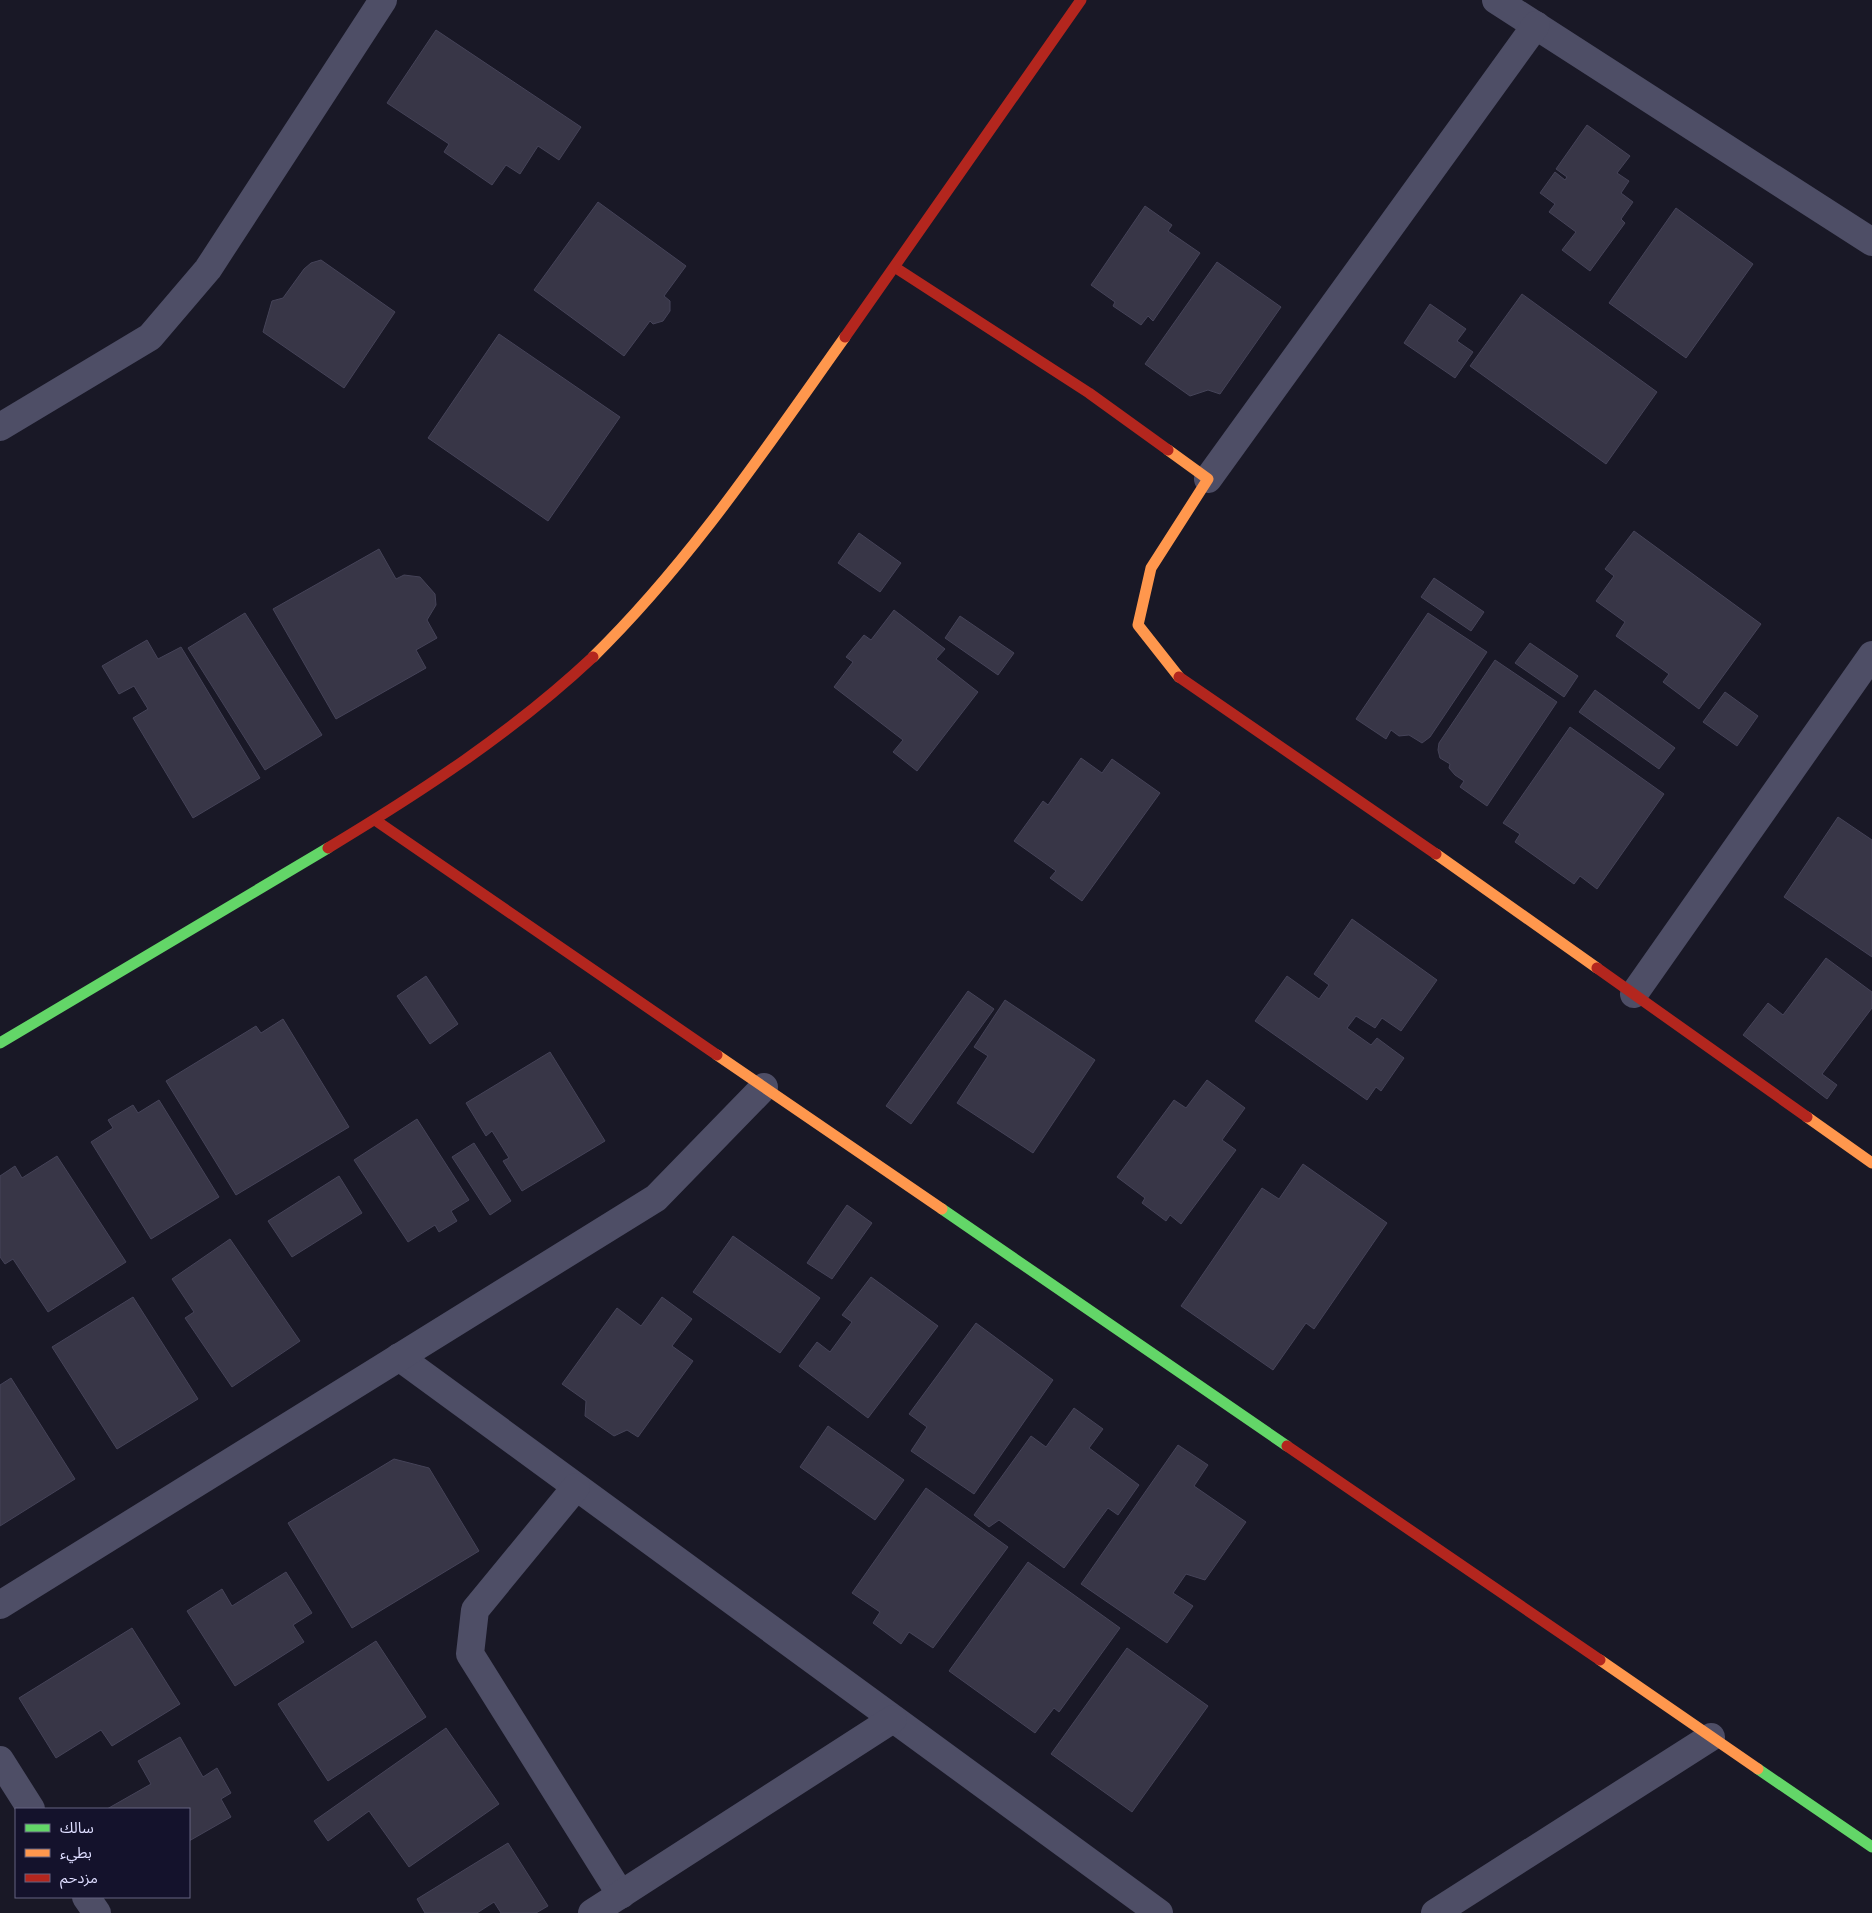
<svg xmlns="http://www.w3.org/2000/svg" width="1872" height="1913" font-family="Figtree,'Noto Sans Arabic',sans-serif">
<rect width="100%" height="100%" fill="#191826"/>
<g fill="#383647" stroke="#454358">
<path d="M 436,30 L 581,127 L 559,160 L 538,146 L 520,174 L 506,165 L 492,185 L 444,152 L 449,144 L 387,103 Z"/>
<path d="M 1587,125 L 1630,156 L 1617,173 L 1629,181 L 1621,193 L 1633,202 L 1621,219 L 1625,223 L 1590,271 L 1562,250 L 1576,232 L 1549,212 L 1555,204 L 1540,193 L 1555,172 L 1565,180 L 1567,177 L 1556,169 Z"/>
<path d="M 598,202 L 686,266 L 664,296 L 670,301 L 670,311 L 663,321 L 653,324 L 650,321 L 624,356 L 534,290 Z"/>
<path d="M 1145,206 L 1172,225 L 1168,231 L 1200,253 L 1153,321 L 1148,316 L 1141,325 L 1113,306 L 1115,302 L 1091,285 Z"/>
<path d="M 1676,208 L 1753,264 L 1686,358 L 1609,303 Z"/>
<path d="M 321,260 L 395,312 L 344,388 L 263,332 L 272,301 L 283,298 L 304,269 L 311,263 Z"/>
<path d="M 1217,262 L 1281,307 L 1220,394 L 1208,390 L 1190,396 L 1145,364 Z"/>
<path d="M 1522,294 L 1657,392 L 1606,464 L 1470,366 Z"/>
<path d="M 1430,304 L 1466,329 L 1457,341 L 1473,352 L 1455,378 L 1404,343 Z"/>
<path d="M 499,334 L 620,417 L 548,521 L 428,438 Z"/>
<path d="M 1634,531 L 1761,624 L 1699,709 L 1663,682 L 1669,674 L 1616,636 L 1625,622 L 1596,601 L 1614,576 L 1605,569 Z"/>
<path d="M 859,533 L 901,563 L 880,592 L 838,563 Z"/>
<path d="M 379,549 L 396,579 L 404,575 L 420,577 L 435,594 L 436,605 L 427,620 L 437,638 L 416,650 L 426,668 L 336,719 L 273,609 Z"/>
<path d="M 1434,578 L 1484,612 L 1471,631 L 1421,597 Z"/>
<path d="M 894,610 L 945,649 L 936,659 L 978,692 L 917,771 L 893,752 L 903,740 L 834,687 L 853,662 L 846,657 L 864,635 L 871,640 Z"/>
<path d="M 245,613 L 322,735 L 265,770 L 188,648 Z"/>
<path d="M 1428,613 L 1487,652 L 1430,737 L 1422,743 L 1409,735 L 1399,736 L 1391,730 L 1386,739 L 1356,719 Z"/>
<path d="M 960,616 L 1014,653 L 998,675 L 945,638 Z"/>
<path d="M 147,640 L 158,659 L 181,647 L 260,778 L 193,818 L 133,718 L 148,709 L 134,686 L 119,694 L 102,666 Z"/>
<path d="M 1530,643 L 1578,676 L 1564,697 L 1515,663 Z"/>
<path d="M 1495,660 L 1557,702 L 1487,806 L 1460,787 L 1464,781 L 1455,775 L 1449,768 L 1450,764 L 1440,758 L 1438,750 L 1439,743 Z"/>
<path d="M 1595,690 L 1675,748 L 1659,769 L 1579,712 Z"/>
<path d="M 1725,692 L 1758,716 L 1737,746 L 1703,722 Z"/>
<path d="M 1570,727 L 1664,794 L 1597,889 L 1580,876 L 1574,884 L 1515,842 L 1520,834 L 1503,823 Z"/>
<path d="M 1081,758 L 1102,773 L 1112,759 L 1160,793 L 1082,901 L 1050,878 L 1056,871 L 1014,841 L 1043,801 L 1048,805 Z"/>
<path d="M 1838,817 L 1872,840 L 1872,957 L 1784,897 Z"/>
<path d="M 1352,919 L 1437,980 L 1401,1031 L 1382,1018 L 1375,1028 L 1356,1016 L 1347,1028 L 1371,1045 L 1377,1038 L 1404,1058 L 1381,1091 L 1376,1087 L 1367,1100 L 1255,1021 L 1287,976 L 1319,999 L 1329,985 L 1314,974 Z"/>
<path d="M 1826,958 L 1872,992 L 1872,1008 L 1822,1074 L 1837,1085 L 1827,1099 L 1743,1035 L 1768,1003 L 1783,1015 Z"/>
<path d="M 426,976 L 458,1024 L 430,1044 L 397,996 Z"/>
<path d="M 968,991 L 994,1009 L 911,1124 L 886,1106 Z"/>
<path d="M 1005,1000 L 1095,1060 L 1033,1153 L 957,1103 L 988,1056 L 974,1047 Z"/>
<path d="M 283,1019 L 349,1127 L 236,1195 L 166,1081 L 256,1026 L 261,1033 Z"/>
<path d="M 550,1052 L 605,1141 L 522,1191 L 503,1161 L 509,1158 L 492,1131 L 486,1136 L 466,1103 Z"/>
<path d="M 1207,1080 L 1245,1108 L 1222,1140 L 1236,1150 L 1181,1224 L 1170,1215 L 1166,1221 L 1142,1203 L 1145,1198 L 1117,1177 L 1174,1100 L 1186,1108 Z"/>
<path d="M 159,1100 L 219,1197 L 151,1239 L 91,1142 L 113,1128 L 108,1120 L 133,1105 L 138,1113 Z"/>
<path d="M 417,1119 L 469,1200 L 451,1211 L 457,1221 L 439,1232 L 435,1225 L 408,1242 L 354,1160 Z"/>
<path d="M 474,1143 L 511,1201 L 490,1215 L 452,1157 Z"/>
<path d="M 57,1156 L 126,1262 L 48,1312 L 13,1259 L 5,1264 L 0,1257 L 0,1176 L 15,1166 L 22,1178 Z"/>
<path d="M 1303,1164 L 1387,1223 L 1314,1329 L 1306,1323 L 1273,1370 L 1181,1306 L 1262,1188 L 1279,1199 Z"/>
<path d="M 339,1176 L 362,1213 L 292,1257 L 268,1221 Z"/>
<path d="M 847,1205 L 872,1223 L 832,1279 L 807,1263 Z"/>
<path d="M 733,1236 L 820,1298 L 780,1353 L 693,1292 Z"/>
<path d="M 230,1239 L 300,1341 L 232,1387 L 185,1318 L 194,1312 L 172,1279 Z"/>
<path d="M 871,1277 L 938,1326 L 868,1418 L 799,1366 L 817,1342 L 830,1352 L 852,1322 L 842,1315 Z"/>
<path d="M 133,1297 L 198,1399 L 117,1449 L 52,1347 Z"/>
<path d="M 662,1297 L 692,1319 L 672,1346 L 693,1361 L 638,1437 L 627,1430 L 614,1436 L 585,1416 L 586,1401 L 562,1384 L 617,1308 L 641,1326 Z"/>
<path d="M 976,1323 L 1053,1380 L 974,1494 L 911,1451 L 927,1427 L 909,1414 Z"/>
<path d="M 11,1378 L 75,1479 L 0,1526 L 0,1385 Z"/>
<path d="M 1074,1408 L 1103,1429 L 1089,1448 L 1139,1485 L 1118,1515 L 1108,1508 L 1064,1568 L 999,1520 L 989,1527 L 974,1515 L 1031,1436 L 1046,1447 Z"/>
<path d="M 828,1426 L 904,1480 L 875,1520 L 800,1467 Z"/>
<path d="M 1178,1445 L 1208,1465 L 1194,1486 L 1246,1522 L 1205,1580 L 1186,1574 L 1173,1593 L 1193,1606 L 1167,1643 L 1081,1584 Z"/>
<path d="M 394,1459 L 429,1468 L 479,1551 L 352,1628 L 288,1523 Z"/>
<path d="M 926,1488 L 1008,1547 L 933,1648 L 909,1632 L 901,1644 L 873,1623 L 880,1612 L 852,1593 Z"/>
<path d="M 1028,1562 L 1120,1628 L 1059,1712 L 1054,1708 L 1035,1733 L 949,1671 Z"/>
<path d="M 286,1572 L 312,1613 L 293,1625 L 304,1642 L 235,1686 L 187,1611 L 222,1589 L 232,1606 Z"/>
<path d="M 132,1628 L 180,1704 L 112,1746 L 101,1730 L 56,1758 L 19,1698 Z"/>
<path d="M 376,1641 L 426,1717 L 328,1781 L 278,1704 Z"/>
<path d="M 1127,1648 L 1208,1706 L 1132,1812 L 1051,1754 Z"/>
<path d="M 446,1728 L 499,1804 L 409,1867 L 369,1811 L 328,1841 L 314,1821 Z"/>
<path d="M 180,1737 L 203,1777 L 217,1768 L 231,1793 L 221,1799 L 231,1817 L 189,1841 L 189,1809 L 107,1809 L 151,1784 L 138,1761 Z"/>
<path d="M 508,1843 L 548,1906 L 536,1913 L 501,1913 L 494,1902 L 477,1913 L 425,1913 L 417,1899 Z"/>
</g>
<g fill="none" stroke-linecap="round" stroke-linejoin="round">
<g stroke="#4e4e66" stroke-width="28">
<path d="M 1496,0 L 1872,242"/>
<path d="M 0,427 L 150,337 L 208,269 L 383,0"/>
<path d="M 1208,479 L 1536,25"/>
<path d="M 1634,994 L 1872,655"/>
<path d="M 399,1357 L 1159,1913"/>
<path d="M 576,1487 L 475,1610 L 470,1654 L 621,1895"/>
<path d="M 0,1605 L 656,1198 L 764,1087"/>
<path d="M 0,1760 L 31,1809"/>
<path d="M 86,1897 L 97,1913"/>
<path d="M 592,1913 L 893,1719"/>
<path d="M 1435,1913 L 1711,1737"/>
</g>
<g stroke="#63d668" stroke-width="11">
<path d="M 0,1043 L 328,848"/>
<path d="M 942,1209 L 1287,1446"/>
<path d="M 1758,1769 L 1872,1847"/>
</g>
<g stroke="#ff974d" stroke-width="11">
<path d="M 1168,450 L 1208,479 L 1151,568 L 1138,625 L 1179,677"/>
<path d="M 593,657 C 690,562 766,448 845,337"/>
<path d="M 1436,854 L 1597,968"/>
<path d="M 717,1055 L 942,1209"/>
<path d="M 1807,1117 L 1872,1163"/>
<path d="M 1600,1660 L 1758,1769"/>
</g>
<g stroke="#b3261e" stroke-width="11">
<path d="M 896,268 L 1089,393 L 1168,450"/>
<path d="M 845,337 L 1081,0"/>
<path d="M 1179,677 L 1436,854"/>
<path d="M 375,820 L 717,1055"/>
<path d="M 328,848 C 421,792 513,732 593,657"/>
<path d="M 1597,968 L 1807,1117"/>
<path d="M 1287,1446 L 1600,1660"/>
</g>
</g>
<rect x="15" y="1808" width="175" height="90" fill="#14122c" stroke="#656380"/>
<rect x="25" y="1824" width="25" height="8" fill="#63d668" stroke="#656380"/>
<text x="60" y="1833" font-size="15" fill="#deddff">سالك</text>
<rect x="25" y="1849" width="25" height="8" fill="#ff974d" stroke="#656380"/>
<text x="60" y="1858" font-size="15" fill="#deddff">بطيء</text>
<rect x="25" y="1874" width="25" height="8" fill="#b3261e" stroke="#656380"/>
<text x="60" y="1883" font-size="15" fill="#deddff">مزدحم</text>
</svg>
